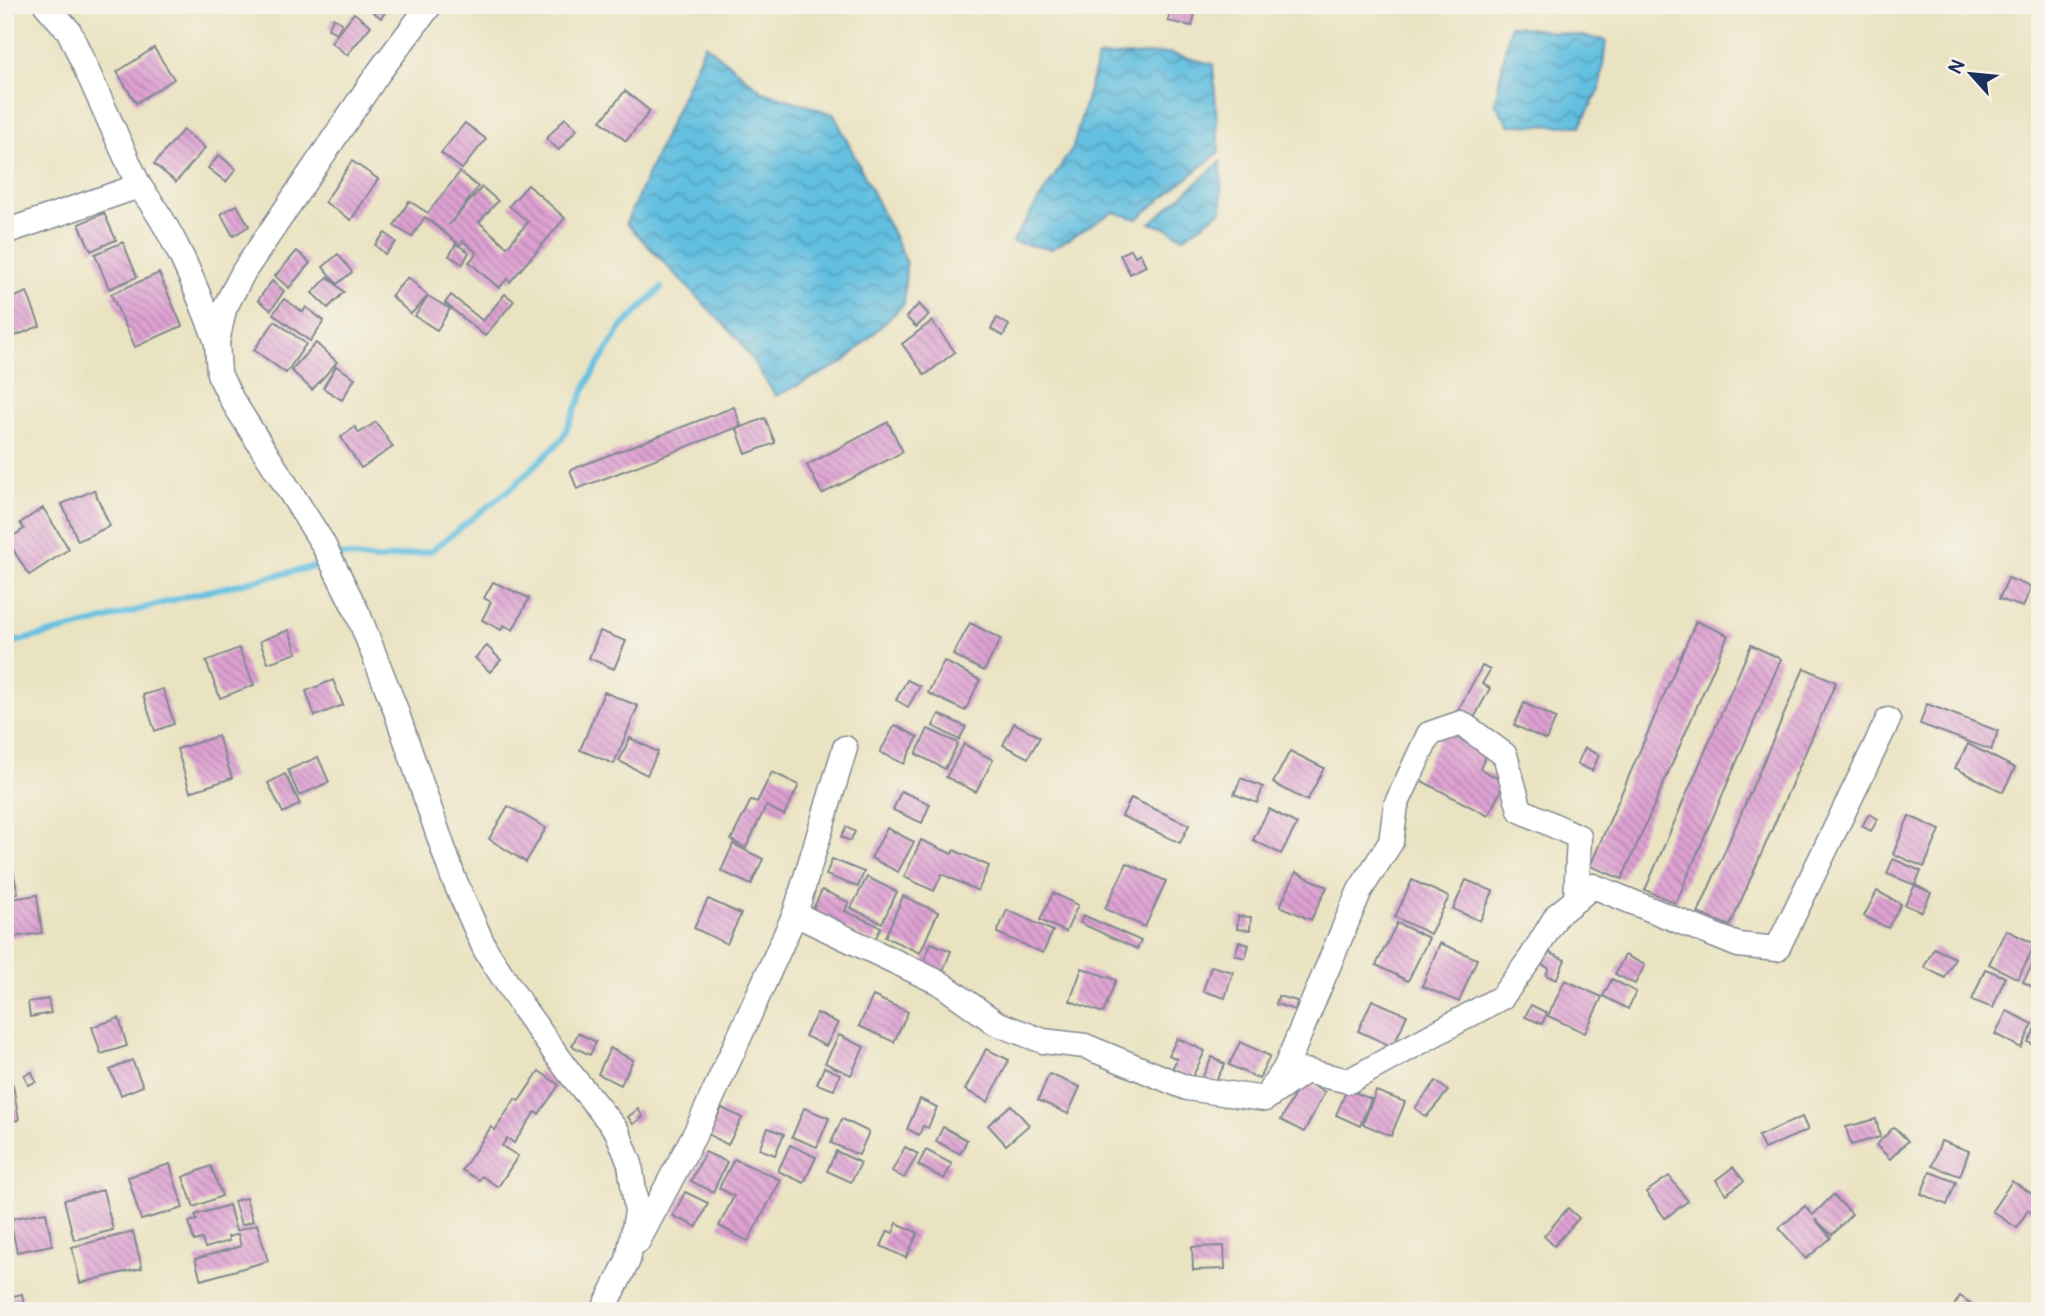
<svg xmlns="http://www.w3.org/2000/svg" width="2045" height="1316" font-family="Pangolin,sans-serif">
<defs>
<pattern id="water-waves" width="16" height="10" patternUnits="userSpaceOnUse" patternTransform="scale(1.75)"><rect width="16" height="10" fill="#62bfe0"/><path d="M0 5q4-4 8 0t8 0" fill="none" stroke="#509cb9"/></pattern>
<pattern id="building-back-hatch" width="6" height="6" patternUnits="userSpaceOnUse" patternTransform="scale(1.75)"><rect width="6" height="6" fill="#dea1d2"/><path d="M-1 5l2 2M0 0l6 6M5-1l2 2" fill="none" stroke="#b384ae"/></pattern>
</defs>
<rect width="100%" height="100%" fill="#f7f3e8"/>
<filter id="ink" filterUnits="userSpaceOnUse"><feTurbulence type="fractalNoise" baseFrequency=".0143" numOctaves="2"/><feDisplacementMap in="SourceGraphic" scale="14" xChannelSelector="R" yChannelSelector="G"/><feConvolveMatrix kernelMatrix="1 2 1 2 8 2 1 2 1" color-interpolation-filters="sRGB"/></filter>
<filter id="wash" filterUnits="userSpaceOnUse"><feTurbulence type="fractalNoise" baseFrequency=".00686" numOctaves="4" result="noise"/><feDisplacementMap in="SourceGraphic" scale="28" xChannelSelector="R" yChannelSelector="G"/><feGaussianBlur stdDeviation="1.57" result="paint"/><feColorMatrix in="noise" values="0 0 0 0 0 0 0 0 0 0 0 0 0 0 0 0 0 1.4 0 .05"/><feComposite in="paint" operator="in"/></filter>
<g filter="url(#wash)">
<rect width="100%" height="100%" fill="#eae3c2"/>
<g fill="url(#water-waves)" stroke="#3e779f" stroke-width="2">
<path d="M 1510,25 L 1606,40 L 1600,89 L 1580,126 L 1509,125 L 1495,103 Z"/>
<path d="M 705,44 L 762,91 L 834,114 L 906,261 L 904,304 L 843,363 L 776,396 L 738,339 L 626,223 Z"/>
<path d="M 1168,53 L 1213,64 L 1219,152 L 1137,219 L 1113,212 L 1052,249 L 1012,242 L 1073,147 L 1098,57 Z"/>
<path d="M 1221,162 L 1222,210 L 1183,238 L 1167,228 L 1150,223 Z"/>
</g>
<g fill="none" stroke-linecap="round" stroke-linejoin="round">
<g stroke="#62bfe0" stroke-width="6">
<path d="M 335,558 L 341,555 L 376,560 L 431,551 L 515,485 L 562,439 L 590,378 L 621,328 L 661,288"/>
<path d="M 5,647 L 14,642 L 89,624 L 187,596 L 317,566 L 325,562"/>
</g>
</g>
<g id="blocks">
<g fill="url(#building-back-hatch)">
<path d="M 364,5 L 382,5 L 387,9 L 381,18 Z"/>
<path d="M 1171,5 L 1197,5 L 1192,26 L 1168,21 Z"/>
<path d="M 354,13 L 371,26 L 347,55 L 331,42 Z"/>
<path d="M 333,18 L 342,23 L 337,33 L 328,29 Z"/>
<path d="M 154,48 L 174,79 L 136,103 L 117,72 Z"/>
<path d="M 625,91 L 650,111 L 626,141 L 601,121 Z"/>
<path d="M 565,118 L 577,129 L 559,150 L 546,139 Z"/>
<path d="M 465,123 L 486,139 L 462,169 L 441,153 Z"/>
<path d="M 5,125 L 13,142 L 5,146 Z"/>
<path d="M 183,130 L 205,148 L 176,182 L 154,164 Z"/>
<path d="M 219,155 L 236,169 L 226,182 L 208,168 Z"/>
<path d="M 352,161 L 378,179 L 351,220 L 325,202 Z"/>
<path d="M 460,172 L 478,187 L 449,225 L 482,187 L 498,201 L 479,222 L 507,247 L 528,222 L 509,206 L 528,185 L 565,218 L 510,282 L 507,279 L 499,288 L 469,262 L 477,253 L 463,241 L 460,245 L 425,217 L 412,237 L 394,226 L 409,201 L 428,213 Z"/>
<path d="M 237,205 L 249,226 L 233,236 L 221,214 Z"/>
<path d="M 104,213 L 116,240 L 91,251 L 79,224 Z"/>
<path d="M 385,233 L 396,242 L 385,254 L 375,245 Z"/>
<path d="M 123,242 L 137,277 L 109,289 L 95,254 Z"/>
<path d="M 456,244 L 469,252 L 463,264 L 449,256 Z"/>
<path d="M 1131,249 L 1135,256 L 1140,253 L 1146,266 L 1130,274 L 1120,255 Z"/>
<path d="M 297,251 L 310,263 L 289,288 L 275,276 Z"/>
<path d="M 338,254 L 352,272 L 337,284 L 323,267 Z"/>
<path d="M 159,273 L 182,326 L 135,347 L 111,294 Z"/>
<path d="M 328,277 L 344,292 L 328,308 L 312,293 Z"/>
<path d="M 408,277 L 428,296 L 411,314 L 391,296 Z"/>
<path d="M 272,281 L 284,291 L 271,310 L 258,300 Z"/>
<path d="M 27,292 L 40,326 L 5,340 L 5,301 Z"/>
<path d="M 505,294 L 514,301 L 485,336 L 445,303 L 451,295 L 483,321 Z"/>
<path d="M 428,296 L 450,309 L 437,330 L 415,316 Z"/>
<path d="M 284,299 L 303,312 L 306,307 L 324,321 L 310,341 L 273,314 Z"/>
<path d="M 919,304 L 929,315 L 916,327 L 906,317 Z"/>
<path d="M 997,318 L 1009,325 L 1003,336 L 991,329 Z"/>
<path d="M 275,321 L 306,344 L 286,373 L 254,350 Z"/>
<path d="M 932,321 L 955,352 L 925,375 L 902,344 Z"/>
<path d="M 316,343 L 337,362 L 312,390 L 291,370 Z"/>
<path d="M 336,366 L 355,378 L 342,400 L 323,388 Z"/>
<path d="M 734,407 L 741,426 L 577,489 L 570,470 Z"/>
<path d="M 765,418 L 775,443 L 746,454 L 737,429 Z"/>
<path d="M 376,422 L 393,447 L 361,468 L 341,437 L 355,427 L 359,433 Z"/>
<path d="M 888,422 L 903,452 L 822,494 L 807,465 Z"/>
<path d="M 94,490 L 110,526 L 78,541 L 62,504 Z"/>
<path d="M 43,508 L 69,549 L 29,575 L 7,540 L 24,529 L 20,523 Z"/>
<path d="M 2008,578 L 2031,587 L 2023,607 L 1999,599 Z"/>
<path d="M 493,582 L 529,598 L 513,630 L 504,625 L 501,630 L 482,620 L 491,602 L 484,598 Z"/>
<path d="M 1696,621 L 1728,635 L 1622,879 L 1590,866 Z"/>
<path d="M 970,623 L 1001,639 L 984,671 L 953,655 Z"/>
<path d="M 289,630 L 297,653 L 268,663 L 260,641 Z"/>
<path d="M 600,631 L 626,641 L 614,669 L 589,658 Z"/>
<path d="M 1751,645 L 1781,659 L 1676,903 L 1645,890 Z"/>
<path d="M 487,646 L 501,660 L 490,672 L 475,658 Z"/>
<path d="M 239,648 L 254,685 L 220,698 L 206,661 Z"/>
<path d="M 944,661 L 980,680 L 965,711 L 928,693 Z"/>
<path d="M 1482,666 L 1490,670 L 1482,684 L 1490,688 L 1472,722 L 1456,714 Z"/>
<path d="M 1804,668 L 1836,682 L 1730,926 L 1698,913 Z"/>
<path d="M 333,680 L 343,705 L 315,716 L 306,691 Z"/>
<path d="M 907,680 L 920,686 L 908,707 L 896,700 Z"/>
<path d="M 163,689 L 174,724 L 155,731 L 143,695 Z"/>
<path d="M 604,692 L 638,706 L 614,764 L 580,750 Z"/>
<path d="M 1524,703 L 1556,718 L 1546,740 L 1514,725 Z"/>
<path d="M 1927,704 L 1998,731 L 1991,750 L 1920,724 Z"/>
<path d="M 939,714 L 966,727 L 959,740 L 933,726 Z"/>
<path d="M 1014,723 L 1040,737 L 1028,758 L 1003,745 Z"/>
<path d="M 895,725 L 918,737 L 904,764 L 880,752 Z"/>
<path d="M 928,729 L 958,743 L 945,769 L 916,754 Z"/>
<path d="M 1444,731 L 1487,753 L 1480,769 L 1505,782 L 1488,816 L 1418,779 Z"/>
<path d="M 218,736 L 232,778 L 190,792 L 177,749 Z"/>
<path d="M 630,738 L 658,752 L 647,775 L 619,761 Z"/>
<path d="M 964,744 L 993,760 L 976,792 L 946,777 Z"/>
<path d="M 1968,744 L 2015,768 L 2003,792 L 1955,768 Z"/>
<path d="M 1585,748 L 1599,755 L 1592,771 L 1577,764 Z"/>
<path d="M 1290,751 L 1324,768 L 1307,801 L 1273,783 Z"/>
<path d="M 318,757 L 329,782 L 299,796 L 288,770 Z"/>
<path d="M 772,772 L 799,785 L 784,815 L 766,806 L 746,848 L 731,840 L 751,800 L 757,802 Z"/>
<path d="M 285,774 L 300,804 L 283,813 L 268,783 Z"/>
<path d="M 1241,778 L 1263,787 L 1257,803 L 1234,794 Z"/>
<path d="M 901,791 L 930,804 L 922,823 L 893,810 Z"/>
<path d="M 1131,798 L 1189,825 L 1180,843 L 1122,816 Z"/>
<path d="M 508,806 L 546,828 L 526,862 L 489,839 Z"/>
<path d="M 1269,809 L 1297,824 L 1281,854 L 1253,840 Z"/>
<path d="M 1869,814 L 1878,819 L 1871,831 L 1862,826 Z"/>
<path d="M 1909,816 L 1940,830 L 1924,867 L 1893,854 Z"/>
<path d="M 846,827 L 855,832 L 850,841 L 841,837 Z"/>
<path d="M 887,828 L 914,842 L 898,872 L 871,858 Z"/>
<path d="M 921,840 L 952,854 L 954,850 L 989,866 L 978,891 L 942,874 L 934,891 L 904,877 Z"/>
<path d="M 733,844 L 763,859 L 751,885 L 721,871 Z"/>
<path d="M 832,859 L 864,872 L 858,887 L 826,875 Z"/>
<path d="M 1893,859 L 1921,871 L 1915,885 L 1887,874 Z"/>
<path d="M 11,863 L 18,893 L 5,896 L 5,865 Z"/>
<path d="M 1127,863 L 1166,881 L 1145,927 L 1105,909 Z"/>
<path d="M 1296,872 L 1327,887 L 1311,920 L 1280,906 Z"/>
<path d="M 867,877 L 897,892 L 882,923 L 851,908 Z"/>
<path d="M 1412,880 L 1449,897 L 1430,934 L 1395,917 Z"/>
<path d="M 1466,880 L 1493,891 L 1480,921 L 1453,909 Z"/>
<path d="M 1915,885 L 1931,893 L 1922,912 L 1905,905 Z"/>
<path d="M 822,890 L 849,902 L 845,911 L 881,927 L 874,942 L 811,913 Z"/>
<path d="M 1877,891 L 1901,904 L 1888,928 L 1864,916 Z"/>
<path d="M 1053,893 L 1078,905 L 1066,932 L 1040,920 Z"/>
<path d="M 37,895 L 42,933 L 5,938 L 5,900 Z"/>
<path d="M 903,896 L 938,912 L 920,953 L 885,937 Z"/>
<path d="M 708,899 L 741,914 L 727,944 L 694,928 Z"/>
<path d="M 1007,910 L 1053,931 L 1043,953 L 997,933 Z"/>
<path d="M 1083,915 L 1141,941 L 1137,949 L 1080,923 Z"/>
<path d="M 1238,916 L 1251,917 L 1250,930 L 1237,929 Z"/>
<path d="M 1397,923 L 1429,938 L 1408,981 L 1376,965 Z"/>
<path d="M 2006,930 L 2035,944 L 2018,979 L 1989,964 Z"/>
<path d="M 1239,942 L 1249,945 L 1245,958 L 1235,955 Z"/>
<path d="M 931,943 L 951,951 L 943,971 L 923,963 Z"/>
<path d="M 1440,943 L 1477,959 L 1459,1002 L 1422,986 Z"/>
<path d="M 1934,948 L 1955,958 L 1945,978 L 1924,967 Z"/>
<path d="M 1546,951 L 1565,960 L 1556,980 L 1546,975 L 1549,968 L 1540,964 Z"/>
<path d="M 2040,951 L 2040,991 L 2023,982 Z"/>
<path d="M 1625,955 L 1645,965 L 1635,984 L 1615,974 Z"/>
<path d="M 1211,966 L 1233,972 L 1225,998 L 1203,991 Z"/>
<path d="M 1082,968 L 1116,980 L 1103,1013 L 1070,1001 Z"/>
<path d="M 1985,969 L 2005,977 L 1993,1008 L 1972,1000 Z"/>
<path d="M 1612,979 L 1636,992 L 1628,1009 L 1603,996 Z"/>
<path d="M 1565,980 L 1602,997 L 1585,1033 L 1548,1016 Z"/>
<path d="M 873,996 L 908,1012 L 894,1042 L 859,1026 Z"/>
<path d="M 1278,996 L 1297,1001 L 1295,1010 L 1276,1004 Z"/>
<path d="M 48,999 L 51,1013 L 30,1017 L 28,1002 Z"/>
<path d="M 1372,1000 L 1407,1015 L 1393,1047 L 1358,1031 Z"/>
<path d="M 1531,1005 L 1547,1013 L 1542,1024 L 1525,1017 Z"/>
<path d="M 2007,1011 L 2033,1024 L 2021,1048 L 1995,1034 Z"/>
<path d="M 817,1013 L 838,1023 L 826,1046 L 805,1036 Z"/>
<path d="M 119,1018 L 127,1046 L 101,1054 L 92,1027 Z"/>
<path d="M 2040,1021 L 2040,1048 L 2028,1042 Z"/>
<path d="M 578,1033 L 596,1042 L 590,1055 L 572,1046 Z"/>
<path d="M 839,1035 L 864,1047 L 851,1075 L 825,1063 Z"/>
<path d="M 1177,1038 L 1205,1051 L 1192,1078 L 1172,1069 L 1177,1059 L 1169,1055 Z"/>
<path d="M 1240,1042 L 1270,1056 L 1259,1079 L 1229,1065 Z"/>
<path d="M 610,1048 L 633,1060 L 621,1085 L 598,1074 Z"/>
<path d="M 986,1049 L 1009,1060 L 988,1102 L 965,1090 Z"/>
<path d="M 1212,1057 L 1225,1064 L 1214,1084 L 1202,1078 Z"/>
<path d="M 132,1060 L 143,1086 L 121,1095 L 110,1070 Z"/>
<path d="M 824,1067 L 840,1074 L 834,1090 L 817,1084 Z"/>
<path d="M 539,1071 L 559,1085 L 539,1114 L 535,1112 L 514,1143 L 507,1138 L 502,1146 L 518,1156 L 498,1187 L 482,1176 L 479,1180 L 462,1170 L 491,1127 L 495,1130 L 515,1099 L 519,1101 Z"/>
<path d="M 32,1072 L 36,1082 L 28,1085 L 24,1075 Z"/>
<path d="M 1049,1074 L 1080,1087 L 1068,1114 L 1038,1100 Z"/>
<path d="M 1302,1080 L 1325,1092 L 1304,1132 L 1281,1120 Z"/>
<path d="M 1436,1081 L 1448,1091 L 1426,1117 L 1415,1108 Z"/>
<path d="M 13,1085 L 19,1120 L 5,1122 L 5,1087 Z"/>
<path d="M 1347,1089 L 1371,1099 L 1360,1126 L 1336,1115 Z"/>
<path d="M 1376,1091 L 1405,1102 L 1391,1136 L 1363,1124 Z"/>
<path d="M 920,1099 L 937,1107 L 928,1128 L 923,1126 L 919,1135 L 907,1129 Z"/>
<path d="M 1011,1105 L 1029,1125 L 1006,1145 L 988,1125 Z"/>
<path d="M 722,1108 L 742,1118 L 728,1145 L 708,1134 Z"/>
<path d="M 804,1108 L 829,1118 L 817,1147 L 792,1137 Z"/>
<path d="M 638,1109 L 643,1117 L 633,1124 L 628,1117 Z"/>
<path d="M 1802,1117 L 1808,1130 L 1764,1149 L 1758,1136 Z"/>
<path d="M 842,1119 L 869,1132 L 859,1155 L 831,1143 Z"/>
<path d="M 1876,1119 L 1880,1137 L 1851,1145 L 1846,1127 Z"/>
<path d="M 943,1127 L 967,1140 L 960,1154 L 936,1141 Z"/>
<path d="M 1894,1127 L 1908,1141 L 1890,1159 L 1876,1145 Z"/>
<path d="M 768,1128 L 784,1134 L 775,1155 L 759,1149 Z"/>
<path d="M 1941,1141 L 1969,1151 L 1960,1176 L 1932,1166 Z"/>
<path d="M 790,1145 L 816,1157 L 804,1183 L 778,1171 Z"/>
<path d="M 905,1147 L 918,1154 L 904,1178 L 892,1171 Z"/>
<path d="M 926,1150 L 952,1164 L 944,1179 L 918,1165 Z"/>
<path d="M 836,1151 L 861,1163 L 851,1182 L 827,1171 Z"/>
<path d="M 705,1152 L 727,1162 L 713,1192 L 691,1181 Z"/>
<path d="M 734,1159 L 781,1180 L 748,1241 L 719,1226 L 734,1196 L 719,1188 Z"/>
<path d="M 170,1164 L 183,1208 L 141,1220 L 128,1177 Z"/>
<path d="M 211,1166 L 222,1196 L 194,1207 L 183,1177 Z"/>
<path d="M 1733,1167 L 1744,1181 L 1726,1194 L 1716,1180 Z"/>
<path d="M 1930,1172 L 1956,1182 L 1947,1205 L 1921,1194 Z"/>
<path d="M 1669,1176 L 1688,1201 L 1665,1218 L 1646,1192 Z"/>
<path d="M 2012,1181 L 2037,1197 L 2035,1199 L 2040,1203 L 2040,1218 L 2028,1210 L 2017,1228 L 1992,1211 Z"/>
<path d="M 103,1190 L 113,1230 L 74,1240 L 64,1200 Z"/>
<path d="M 685,1192 L 708,1203 L 697,1227 L 673,1216 Z"/>
<path d="M 1833,1195 L 1852,1214 L 1832,1235 L 1815,1219 L 1831,1238 L 1806,1259 L 1779,1228 L 1805,1206 L 1813,1215 Z"/>
<path d="M 246,1198 L 253,1221 L 241,1225 L 234,1201 Z"/>
<path d="M 229,1205 L 236,1231 L 257,1224 L 268,1261 L 201,1280 L 195,1259 L 241,1246 L 238,1234 L 228,1237 L 229,1241 L 205,1248 L 202,1239 L 194,1241 L 189,1222 L 197,1220 L 195,1215 Z"/>
<path d="M 1568,1208 L 1579,1218 L 1554,1246 L 1544,1236 Z"/>
<path d="M 46,1212 L 52,1245 L 17,1252 L 10,1219 Z"/>
<path d="M 897,1223 L 918,1233 L 906,1258 L 881,1246 L 888,1231 L 893,1233 Z"/>
<path d="M 133,1232 L 142,1268 L 80,1283 L 72,1247 Z"/>
<path d="M 1224,1246 L 1225,1269 L 1193,1270 L 1192,1247 Z"/>
<path d="M 22,1294 L 25,1311 L 5,1311 L 5,1298 Z"/>
<path d="M 1960,1296 L 1982,1311 L 1951,1311 Z"/>
</g>
</g>
</g>
<g filter="url(#ink)">
<use href="#blocks" fill-opacity="0" stroke="#828990" stroke-width="2"/>
<g fill="none" stroke-linecap="round" stroke-linejoin="round">
<g stroke="#828990" stroke-width="27">
<g id="minor">
<path d="M 46,5 L 69,31 L 139,186 C 175,232 196,288 217,342"/>
<path d="M 430,5 L 379,72 L 244,271 L 224,309 L 217,342 L 219,374 L 232,400 L 322,542 L 358,614 L 395,708 L 453,877 L 485,949 L 525,1011 L 569,1072 L 617,1131 L 630,1164 L 637,1212 L 628,1260 L 603,1311"/>
<path d="M 5,232 L 139,186"/>
<path d="M 795,914 L 940,983 L 996,1023 L 1043,1041 L 1085,1046 L 1187,1088 L 1265,1099 L 1305,1071 L 1349,1081 L 1502,997 L 1531,958 L 1557,915 L 1593,886 L 1738,945 L 1777,949 L 1888,720"/>
<path d="M 1271,1089 L 1285,1069 L 1360,890 L 1391,842 L 1396,805 L 1429,734 L 1461,723 L 1505,755 L 1520,810 L 1579,837 L 1576,900"/>
<path d="M 638,1241 L 698,1128 L 795,914 L 845,748"/>
</g>
</g>
<use href="#minor" stroke="#fff" stroke-width="24"/>
</g>
</g>
<rect width="2045" height="1316" fill="none" stroke="#f7f3e8" stroke-width="28"/>
<g transform="translate(1971 74) rotate(297)" stroke="#f7f3e8" stroke-width="5" paint-order="stroke">
<path d="M0-5L12 26L0 18L-12 26Z" fill="#1b2f5e"/>
<text y="-10" font-size="19" font-weight="bold" text-anchor="middle" fill="#1b2f5e">N</text>
</g>
</svg>
